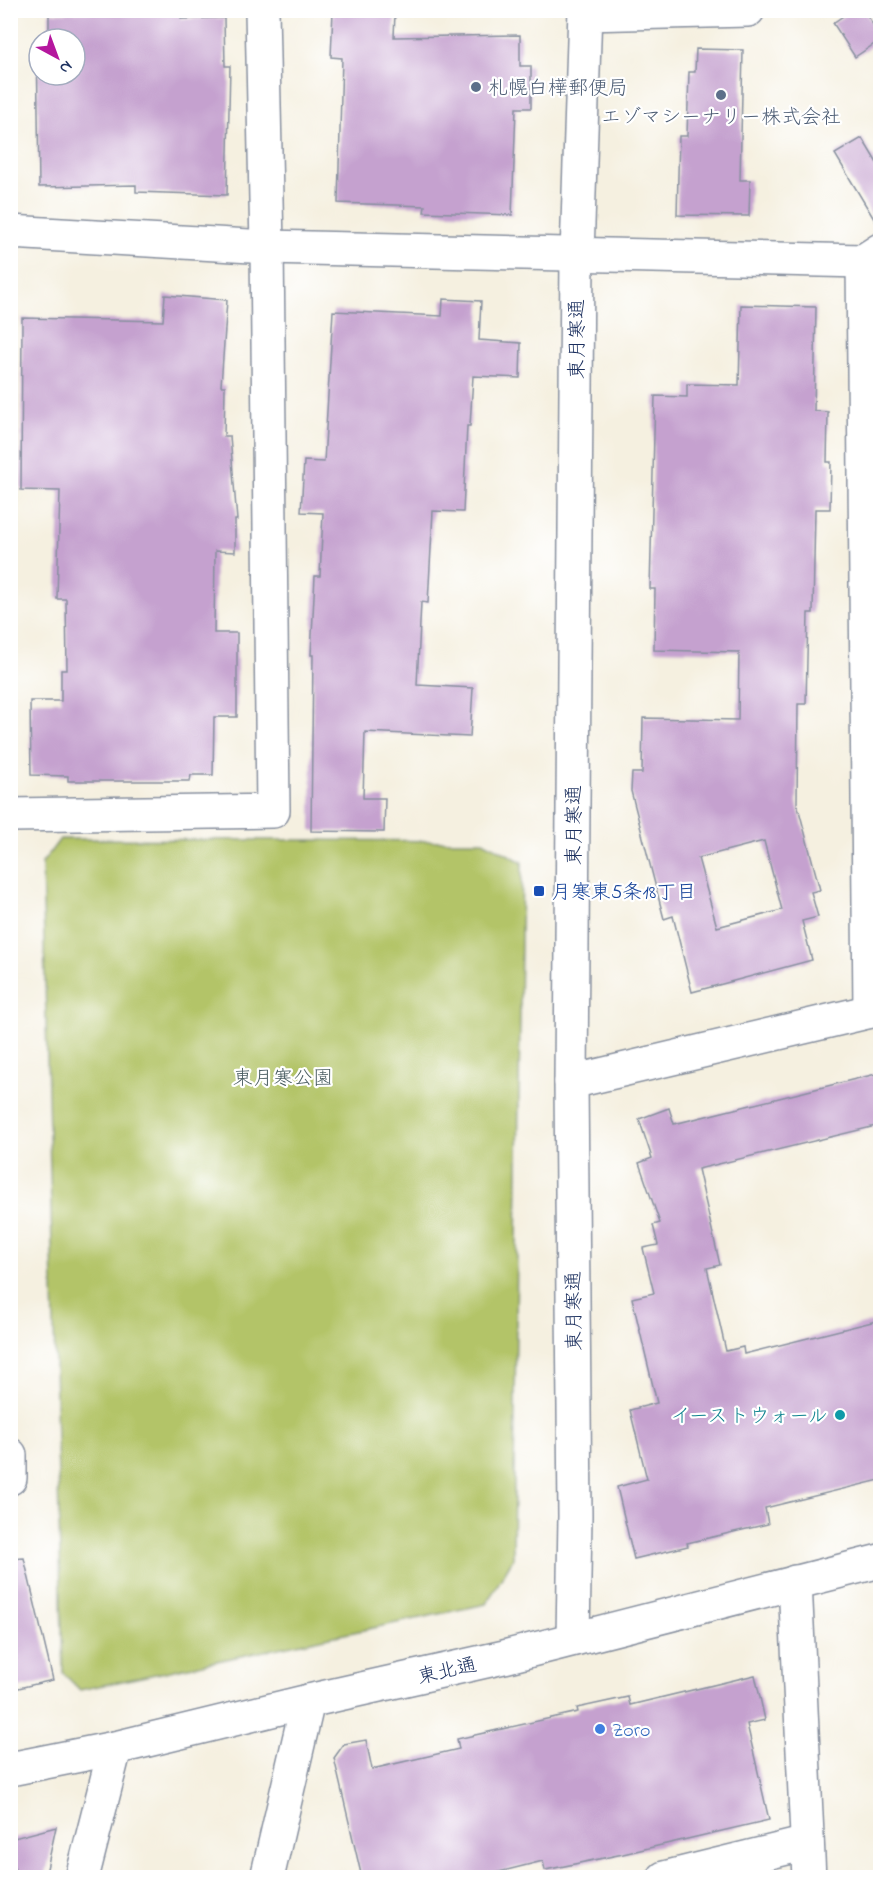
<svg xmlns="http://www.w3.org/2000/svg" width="891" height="1888" font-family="'Indie Flower','Klee One',sans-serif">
<rect width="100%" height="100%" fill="#fff"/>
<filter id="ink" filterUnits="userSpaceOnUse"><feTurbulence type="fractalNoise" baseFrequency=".0167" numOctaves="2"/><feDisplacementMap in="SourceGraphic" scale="12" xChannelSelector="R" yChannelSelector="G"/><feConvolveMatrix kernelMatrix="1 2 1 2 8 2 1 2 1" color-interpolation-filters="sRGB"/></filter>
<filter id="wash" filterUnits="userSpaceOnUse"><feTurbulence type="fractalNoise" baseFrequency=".008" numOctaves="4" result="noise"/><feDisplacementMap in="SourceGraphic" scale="24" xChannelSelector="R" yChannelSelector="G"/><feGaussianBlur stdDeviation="1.35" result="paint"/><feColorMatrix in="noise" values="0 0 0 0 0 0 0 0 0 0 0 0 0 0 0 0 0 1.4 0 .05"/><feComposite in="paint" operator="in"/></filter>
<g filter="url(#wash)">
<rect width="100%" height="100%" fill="#f5f0e0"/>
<path fill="#b3c467" stroke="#677a62" stroke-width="1.5" d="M 60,839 L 483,841 L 522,862 L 513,1559 L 486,1604 L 80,1690 L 63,1673 L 42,863 Z"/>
<g id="blocks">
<g fill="#c5a1cf" fill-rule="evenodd">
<path d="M 181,10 L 181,19 L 224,18 L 225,66 L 230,66 L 227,195 L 136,192 L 136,185 L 39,187 L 37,37 L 49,37 L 49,13 ZM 39,39 L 75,39 L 75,75 L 39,75 Z"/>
<path d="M 852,10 L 864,10 L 880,36 L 880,40 L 855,57 L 833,23 Z"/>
<path d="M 333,11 L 395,13 L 394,37 L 520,35 L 520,66 L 531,66 L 531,108 L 516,108 L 512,215 L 424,212 L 425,206 L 338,203 L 342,58 L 331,57 Z"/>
<path d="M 696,49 L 743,50 L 740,180 L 750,180 L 749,216 L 677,215 L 679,136 L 687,136 L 689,72 L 695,72 Z"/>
<path d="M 862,138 L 880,168 L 880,229 L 835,154 Z"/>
<path d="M 165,295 L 227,300 L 221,386 L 225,386 L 224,436 L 230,436 L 237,520 L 235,520 L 235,552 L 215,551 L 214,633 L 237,633 L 237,717 L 214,717 L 213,775 L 191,775 L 190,781 L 68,781 L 68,776 L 31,775 L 30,701 L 61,701 L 61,670 L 67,670 L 66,599 L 57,599 L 60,491 L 21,490 L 22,318 L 163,321 Z"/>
<path d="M 443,299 L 481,301 L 479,340 L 521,343 L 520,378 L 473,376 L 470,426 L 467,426 L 463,512 L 433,511 L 428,603 L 421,602 L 417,685 L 473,688 L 470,737 L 365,732 L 363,798 L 385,798 L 384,832 L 311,831 L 313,655 L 311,655 L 315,576 L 320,576 L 323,513 L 301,512 L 304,461 L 324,462 L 333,311 L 442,316 Z"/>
<path d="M 741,305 L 816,307 L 814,411 L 828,412 L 827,462 L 831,462 L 830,509 L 815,509 L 813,613 L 808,613 L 806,704 L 798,704 L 797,803 L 820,890 L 811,892 L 818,917 L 802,921 L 812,960 L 692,992 L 673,916 L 664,919 L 631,791 L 632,773 L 642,773 L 643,718 L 738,720 L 739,652 L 654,650 L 655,589 L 650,589 L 655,396 L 687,397 L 687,384 L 739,385 ZM 764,841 L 782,910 L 717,927 L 698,858 Z"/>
<path d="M 880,1073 L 880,1125 L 698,1169 L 720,1265 L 707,1268 L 726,1351 L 743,1347 L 744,1354 L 880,1320 L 880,1480 L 765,1508 L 768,1524 L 687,1543 L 688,1546 L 634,1559 L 617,1487 L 647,1479 L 630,1410 L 657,1403 L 632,1298 L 654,1293 L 643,1248 L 658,1245 L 653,1225 L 660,1223 L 639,1163 L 652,1158 L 639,1119 L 669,1108 L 674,1124 Z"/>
<path d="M 24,1558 L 53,1680 L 10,1690 L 10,1559 Z"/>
<path d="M 755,1675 L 765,1720 L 747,1724 L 769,1820 L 623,1854 L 545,1870 L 543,1861 L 475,1878 L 362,1878 L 334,1758 L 344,1744 L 366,1740 L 372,1769 L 459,1749 L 457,1739 L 578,1712 L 577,1708 L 628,1697 L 630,1705 Z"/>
<path d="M 56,1827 L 45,1878 L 17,1878 L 10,1852 L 10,1839 Z"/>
</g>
</g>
</g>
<g filter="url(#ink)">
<use href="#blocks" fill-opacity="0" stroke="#88909f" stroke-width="1.5"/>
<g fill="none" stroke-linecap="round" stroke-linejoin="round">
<g stroke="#88909f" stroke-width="36">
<g id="minor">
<path d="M 585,14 L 748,10"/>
<path d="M 10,232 L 267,247 L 863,261 L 880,250"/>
<path d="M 863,261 L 870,1011"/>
<path d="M 10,815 L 273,811 L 267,247 L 262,10"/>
<path d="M 571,1082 L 880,1009"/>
<path d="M 10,1455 L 10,1478"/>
<path d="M 795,1582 L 809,1878"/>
<path d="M 82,1878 L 115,1748"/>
<path d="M 267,1878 L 308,1701"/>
<path d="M 664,1878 L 807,1843"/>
</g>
</g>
<g stroke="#88909f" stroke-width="36">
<g id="tertiary">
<path d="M 573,1639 L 575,1516 L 571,1082 L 577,254 L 585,10"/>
<path d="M 10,1769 L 115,1748 L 317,1699 L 504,1657 L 880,1561"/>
</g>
</g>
<use href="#minor" stroke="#fff" stroke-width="33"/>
<use href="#tertiary" stroke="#fff" stroke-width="33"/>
</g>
</g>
<g fill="#5c6f8a" stroke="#fff" stroke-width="2">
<circle cx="476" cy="87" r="6"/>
<circle cx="721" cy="95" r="6"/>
</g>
<rect fill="#1a4fb4" stroke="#fff" stroke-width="2" x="533" y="885" width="12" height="12" rx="3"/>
<circle fill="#0f9aa8" stroke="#fff" stroke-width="2" cx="840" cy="1415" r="6"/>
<circle fill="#3f7fe0" stroke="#fff" stroke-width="2" cx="600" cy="1729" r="6"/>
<g text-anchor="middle" stroke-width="4.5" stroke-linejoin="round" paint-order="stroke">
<g font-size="20" fill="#4e5e75" stroke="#fff" text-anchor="start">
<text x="488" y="94">札幌白樺郵便局</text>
<text x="721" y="123" text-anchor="middle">エゾマシーナリー株式会社</text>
</g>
<g font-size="20" fill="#1b2f5e" stroke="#fff">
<text transform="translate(576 339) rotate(-90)" y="7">東月寒通</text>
<text transform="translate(573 825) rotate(-90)" y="7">東月寒通</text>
<text transform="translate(573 1311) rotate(-91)" y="7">東月寒通</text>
<text transform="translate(447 1670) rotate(-13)" y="7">東北通</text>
</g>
<g font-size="20" fill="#164399" stroke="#fff" text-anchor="start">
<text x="551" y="898">月寒東5条18丁目</text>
</g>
<g font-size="20" fill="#495c61" stroke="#fff">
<text x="283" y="1084">東月寒公園</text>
</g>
<g font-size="20" fill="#0d838f" stroke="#fff" text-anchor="end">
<text x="828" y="1422">イーストウォール</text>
</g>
<g font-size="20" fill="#366cbe" stroke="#fff" text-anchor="start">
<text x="612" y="1736">Zoro</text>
</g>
</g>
<rect width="891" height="1888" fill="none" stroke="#fff" stroke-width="36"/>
<g transform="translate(57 57) rotate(139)"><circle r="28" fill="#ffffff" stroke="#a4acbf" stroke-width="1.5"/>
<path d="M0-4.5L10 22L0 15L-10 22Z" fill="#b5179e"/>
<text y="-9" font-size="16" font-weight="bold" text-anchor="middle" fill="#1b2f5e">N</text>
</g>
</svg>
